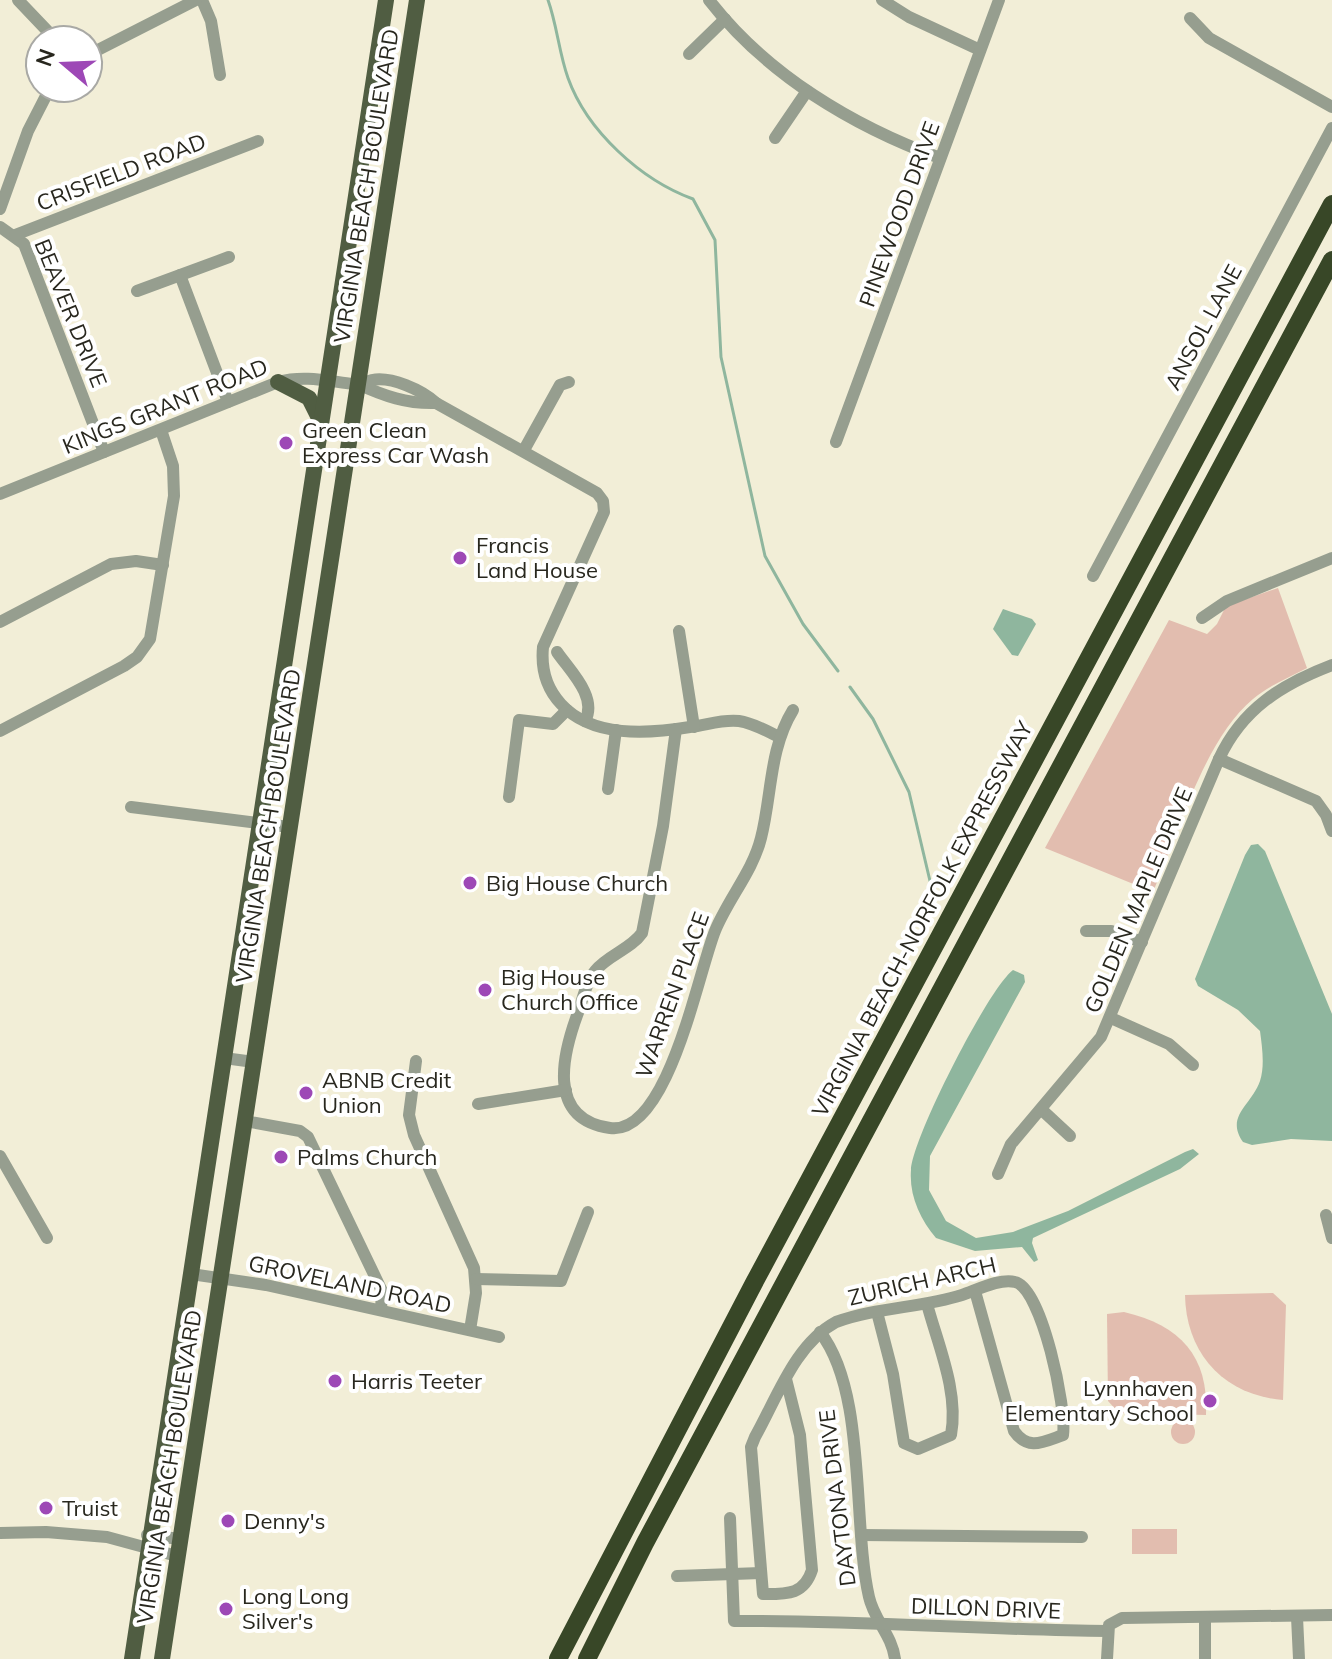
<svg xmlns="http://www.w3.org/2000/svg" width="1332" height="1659" font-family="Mulish,sans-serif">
<rect width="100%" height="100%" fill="#f2eed7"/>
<g fill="#e2bdaf">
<path d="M 1278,588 L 1307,668 C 1288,678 1268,686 1253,699 C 1204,740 1178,834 1153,892 L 1045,848 L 1169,620 L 1207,634 L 1217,624 L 1226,606 Z"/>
<path d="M 1273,1293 L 1286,1305 L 1283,1400 C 1223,1395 1186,1353 1185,1295 Z"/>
<path d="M 1124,1312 C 1180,1325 1209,1356 1206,1415 L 1119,1413 L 1108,1401 L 1107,1314 Z"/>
<circle cx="1183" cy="1432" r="12"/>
<rect x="1132" y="1529" width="45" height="25"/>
</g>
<g fill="#8fb69e">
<path d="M 1003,609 L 1032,619 L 1036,624 L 1018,656 L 1012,655 L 993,629 Z"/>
<path d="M 1258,844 L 1265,851 L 1332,1014 L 1332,1141 L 1291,1139 L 1252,1145 L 1243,1142 C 1225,1116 1251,1106 1260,1081 C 1265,1066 1262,1046 1260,1031 L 1238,1010 L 1198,986 L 1195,979 L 1245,855 L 1251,845 Z"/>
<path d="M 1013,970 L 1024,975 L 1025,982 L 930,1156 L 929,1190 L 946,1221 L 976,1238 L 1013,1232 L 1068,1211 L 1185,1152 L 1193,1149 L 1199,1154 L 1180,1169 L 1033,1238 L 1032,1243 L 1038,1260 L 1034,1262 L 1022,1247 L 975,1251 L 936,1238 C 920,1219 909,1195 911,1170 C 912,1139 988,989 1013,970 Z"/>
</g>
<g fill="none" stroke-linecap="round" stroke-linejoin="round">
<g stroke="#8fb69e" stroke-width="3">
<path d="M 548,0 C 557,25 559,53 568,78 C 587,131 641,180 693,199 L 715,240 L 721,357 L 765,556 L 803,624 L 838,671"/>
<path d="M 850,687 L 873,719 L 909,792 L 930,881"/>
</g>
<g stroke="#969e8f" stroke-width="12">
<path d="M 18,0 L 56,40"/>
<path d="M 202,0 L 211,21 L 220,75"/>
<path d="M 709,0 C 767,75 853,126 940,158"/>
<path d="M 882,0 L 909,17 L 980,50"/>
<path d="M 1190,18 L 1209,38 L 1332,107"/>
<path d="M 689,54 L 725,19"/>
<path d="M 88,55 L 196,0"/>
<path d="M 775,138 L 807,91"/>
<path d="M 0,209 L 28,131 L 50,88"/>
<path d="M 0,227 L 24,244 L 104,452"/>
<path d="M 15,235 L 258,141"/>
<path d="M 180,275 L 228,402"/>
<path d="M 137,291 L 229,257"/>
<path d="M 358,384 C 384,396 407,404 436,403"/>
<path d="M 836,442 L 999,0"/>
<path d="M 524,450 L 560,385 L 569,382"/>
<path d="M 0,494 L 278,382 C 304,375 327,381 353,384 C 361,385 364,382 372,380 C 391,376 422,390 436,403 L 597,493 L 603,501 L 604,512 L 543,647 C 541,668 546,688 561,704 C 592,738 648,734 690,727 C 707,725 722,719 739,721 C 753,723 767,731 779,737"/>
<path d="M 1093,576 L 1332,128"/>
<path d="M 1202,618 L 1227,601 L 1332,558"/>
<path d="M 0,622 L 111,564 L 136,561 L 163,565"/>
<path d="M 679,631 L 694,727"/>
<path d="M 557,652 C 570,671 598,697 585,721"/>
<path d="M 676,729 L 663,826 L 642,933 C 631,949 608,955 595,971 C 587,981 583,997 579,1010 C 563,1052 545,1119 610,1128 C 668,1136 698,973 715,931 C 728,899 753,871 761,838 C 772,795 769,749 793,710"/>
<path d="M 0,731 L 124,666 L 137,657 L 150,639 L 174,496 L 173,466 L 161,430"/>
<path d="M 1219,759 L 1316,801 L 1326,815 L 1332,831"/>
<path d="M 608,789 L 616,730"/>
<path d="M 509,797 L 519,720 L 553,724 L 567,710"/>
<path d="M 131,807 L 289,827"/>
<path d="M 1086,931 L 1111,931 L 1142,942"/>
<path d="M 1111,1018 L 1169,1044 L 1193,1065"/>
<path d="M 224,1058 L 254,1062"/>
<path d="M 416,1061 L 409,1115 L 414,1135 L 474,1268 L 476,1293 L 470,1330"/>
<path d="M 478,1104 L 566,1090"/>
<path d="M 1042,1110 L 1070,1136"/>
<path d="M 245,1121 L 300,1131 L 308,1137 L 382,1291 L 381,1310"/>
<path d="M 0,1156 L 47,1238"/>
<path d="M 998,1174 L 1011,1144 L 1101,1037 L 1219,759 C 1242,709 1282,684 1332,665"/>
<path d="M 1326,1215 L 1332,1238"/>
<path d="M 191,1274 L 266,1285 L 499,1337"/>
<path d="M 476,1279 L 561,1281 L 588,1212"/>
<path d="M 877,1312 L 893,1374 L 904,1443 L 918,1449 L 951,1435 C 959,1392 938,1345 927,1304"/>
<path d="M 820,1332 C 867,1392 852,1523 869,1597 C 874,1620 892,1635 895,1659"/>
<path d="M 786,1379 L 800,1435 L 812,1570 C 804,1595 787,1594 763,1594 L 751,1447 L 755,1437 C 777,1398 795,1344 836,1322 C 877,1307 921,1308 962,1295 C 977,1290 1000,1278 1015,1282 C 1042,1288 1067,1409 1063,1435 C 1043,1442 1028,1451 1014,1431 L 975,1291"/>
<path d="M 730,1518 L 734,1621 C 859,1620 983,1630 1108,1631"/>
<path d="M 0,1533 L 46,1532 L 107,1537 L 177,1556"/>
<path d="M 147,1535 L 180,1539"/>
<path d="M 861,1535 L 1082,1537"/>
<path d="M 677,1576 L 761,1573"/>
<path d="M 1297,1617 L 1299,1659"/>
<path d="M 1107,1659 L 1109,1625 L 1122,1618 L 1332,1615"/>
<path d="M 1205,1659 L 1205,1617"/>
</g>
<g stroke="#505d42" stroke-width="16">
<path d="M 278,382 L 309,398 L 321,422"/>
<path d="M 132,1659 L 386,0"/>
<path d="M 162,1659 L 417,0"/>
</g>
<g stroke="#384727" stroke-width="18">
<path d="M 558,1659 L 754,1283 L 1332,204"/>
<path d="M 587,1659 L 645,1543 L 1332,260"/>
</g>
</g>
<g fill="#9d48b6" stroke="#fff" stroke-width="3">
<circle cx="286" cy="443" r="8"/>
<circle cx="460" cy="558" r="8"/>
<circle cx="470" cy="883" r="8"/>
<circle cx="485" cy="990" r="8"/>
<circle cx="306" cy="1093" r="8"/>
<circle cx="281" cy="1157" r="8"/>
<circle cx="335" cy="1381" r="8"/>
<circle cx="1210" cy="1401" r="8"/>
<circle cx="46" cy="1508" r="8"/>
<circle cx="228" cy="1521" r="8"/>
<circle cx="226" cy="1609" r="8"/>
</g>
<g text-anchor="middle" stroke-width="8" stroke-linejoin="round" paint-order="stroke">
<g font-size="22" fill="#28271e" stroke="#fff">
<text transform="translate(121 172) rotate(-21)" y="8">CRISFIELD ROAD</text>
<text transform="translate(366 186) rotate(-81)" y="8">VIRGINIA BEACH BOULEVARD</text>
<text transform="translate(899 214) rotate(-70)" y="8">PINEWOOD DRIVE</text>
<text transform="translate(71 313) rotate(68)" y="8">BEAVER DRIVE</text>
<text transform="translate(1203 327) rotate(-62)" y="8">ANSOL LANE</text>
<text transform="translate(165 406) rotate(-22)" y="8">KINGS GRANT ROAD</text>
<text transform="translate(268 826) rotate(-81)" y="8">VIRGINIA BEACH BOULEVARD</text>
<text transform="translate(1138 900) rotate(-67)" y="8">GOLDEN MAPLE DRIVE</text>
<text transform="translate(922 919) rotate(-62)" y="8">VIRGINIA BEACH-NORFOLK EXPRESSWAY</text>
<text transform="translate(672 995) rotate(-70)" y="8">WARREN PLACE</text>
<text transform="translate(922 1281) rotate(-13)" y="8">ZURICH ARCH</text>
<text transform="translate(350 1284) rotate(12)" y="8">GROVELAND ROAD</text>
<text transform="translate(169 1467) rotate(-81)" y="8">VIRGINIA BEACH BOULEVARD</text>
<text transform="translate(837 1498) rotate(-97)" y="8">DAYTONA DRIVE</text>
<text transform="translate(986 1608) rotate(2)" y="8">DILLON DRIVE</text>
</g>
<g font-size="22" fill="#28271e" stroke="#fff" text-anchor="start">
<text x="302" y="438">Green Clean<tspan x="302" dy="25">Express Car Wash</tspan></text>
<text x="476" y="553">Francis<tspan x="476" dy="25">Land House</tspan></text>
<text x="486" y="891">Big House Church</text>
<text x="501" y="985">Big House<tspan x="501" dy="25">Church Office</tspan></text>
<text x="322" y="1088">ABNB Credit<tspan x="322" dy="25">Union</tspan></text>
<text x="297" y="1165">Palms Church</text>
<text x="351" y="1389">Harris Teeter</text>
<text x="1194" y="1396" text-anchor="end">Lynnhaven<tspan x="1194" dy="25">Elementary School</tspan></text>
<text x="62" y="1516">Truist</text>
<text x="244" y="1529">Denny's</text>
<text x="242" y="1604">Long Long<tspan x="242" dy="25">Silver's</tspan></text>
</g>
</g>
<g transform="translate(64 64) rotate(289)"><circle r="38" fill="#ffffff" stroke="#a9a9a5" stroke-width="2"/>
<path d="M0-6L14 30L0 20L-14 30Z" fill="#9d48b6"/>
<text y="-12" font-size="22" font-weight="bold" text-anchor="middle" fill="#28271e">N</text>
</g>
</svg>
